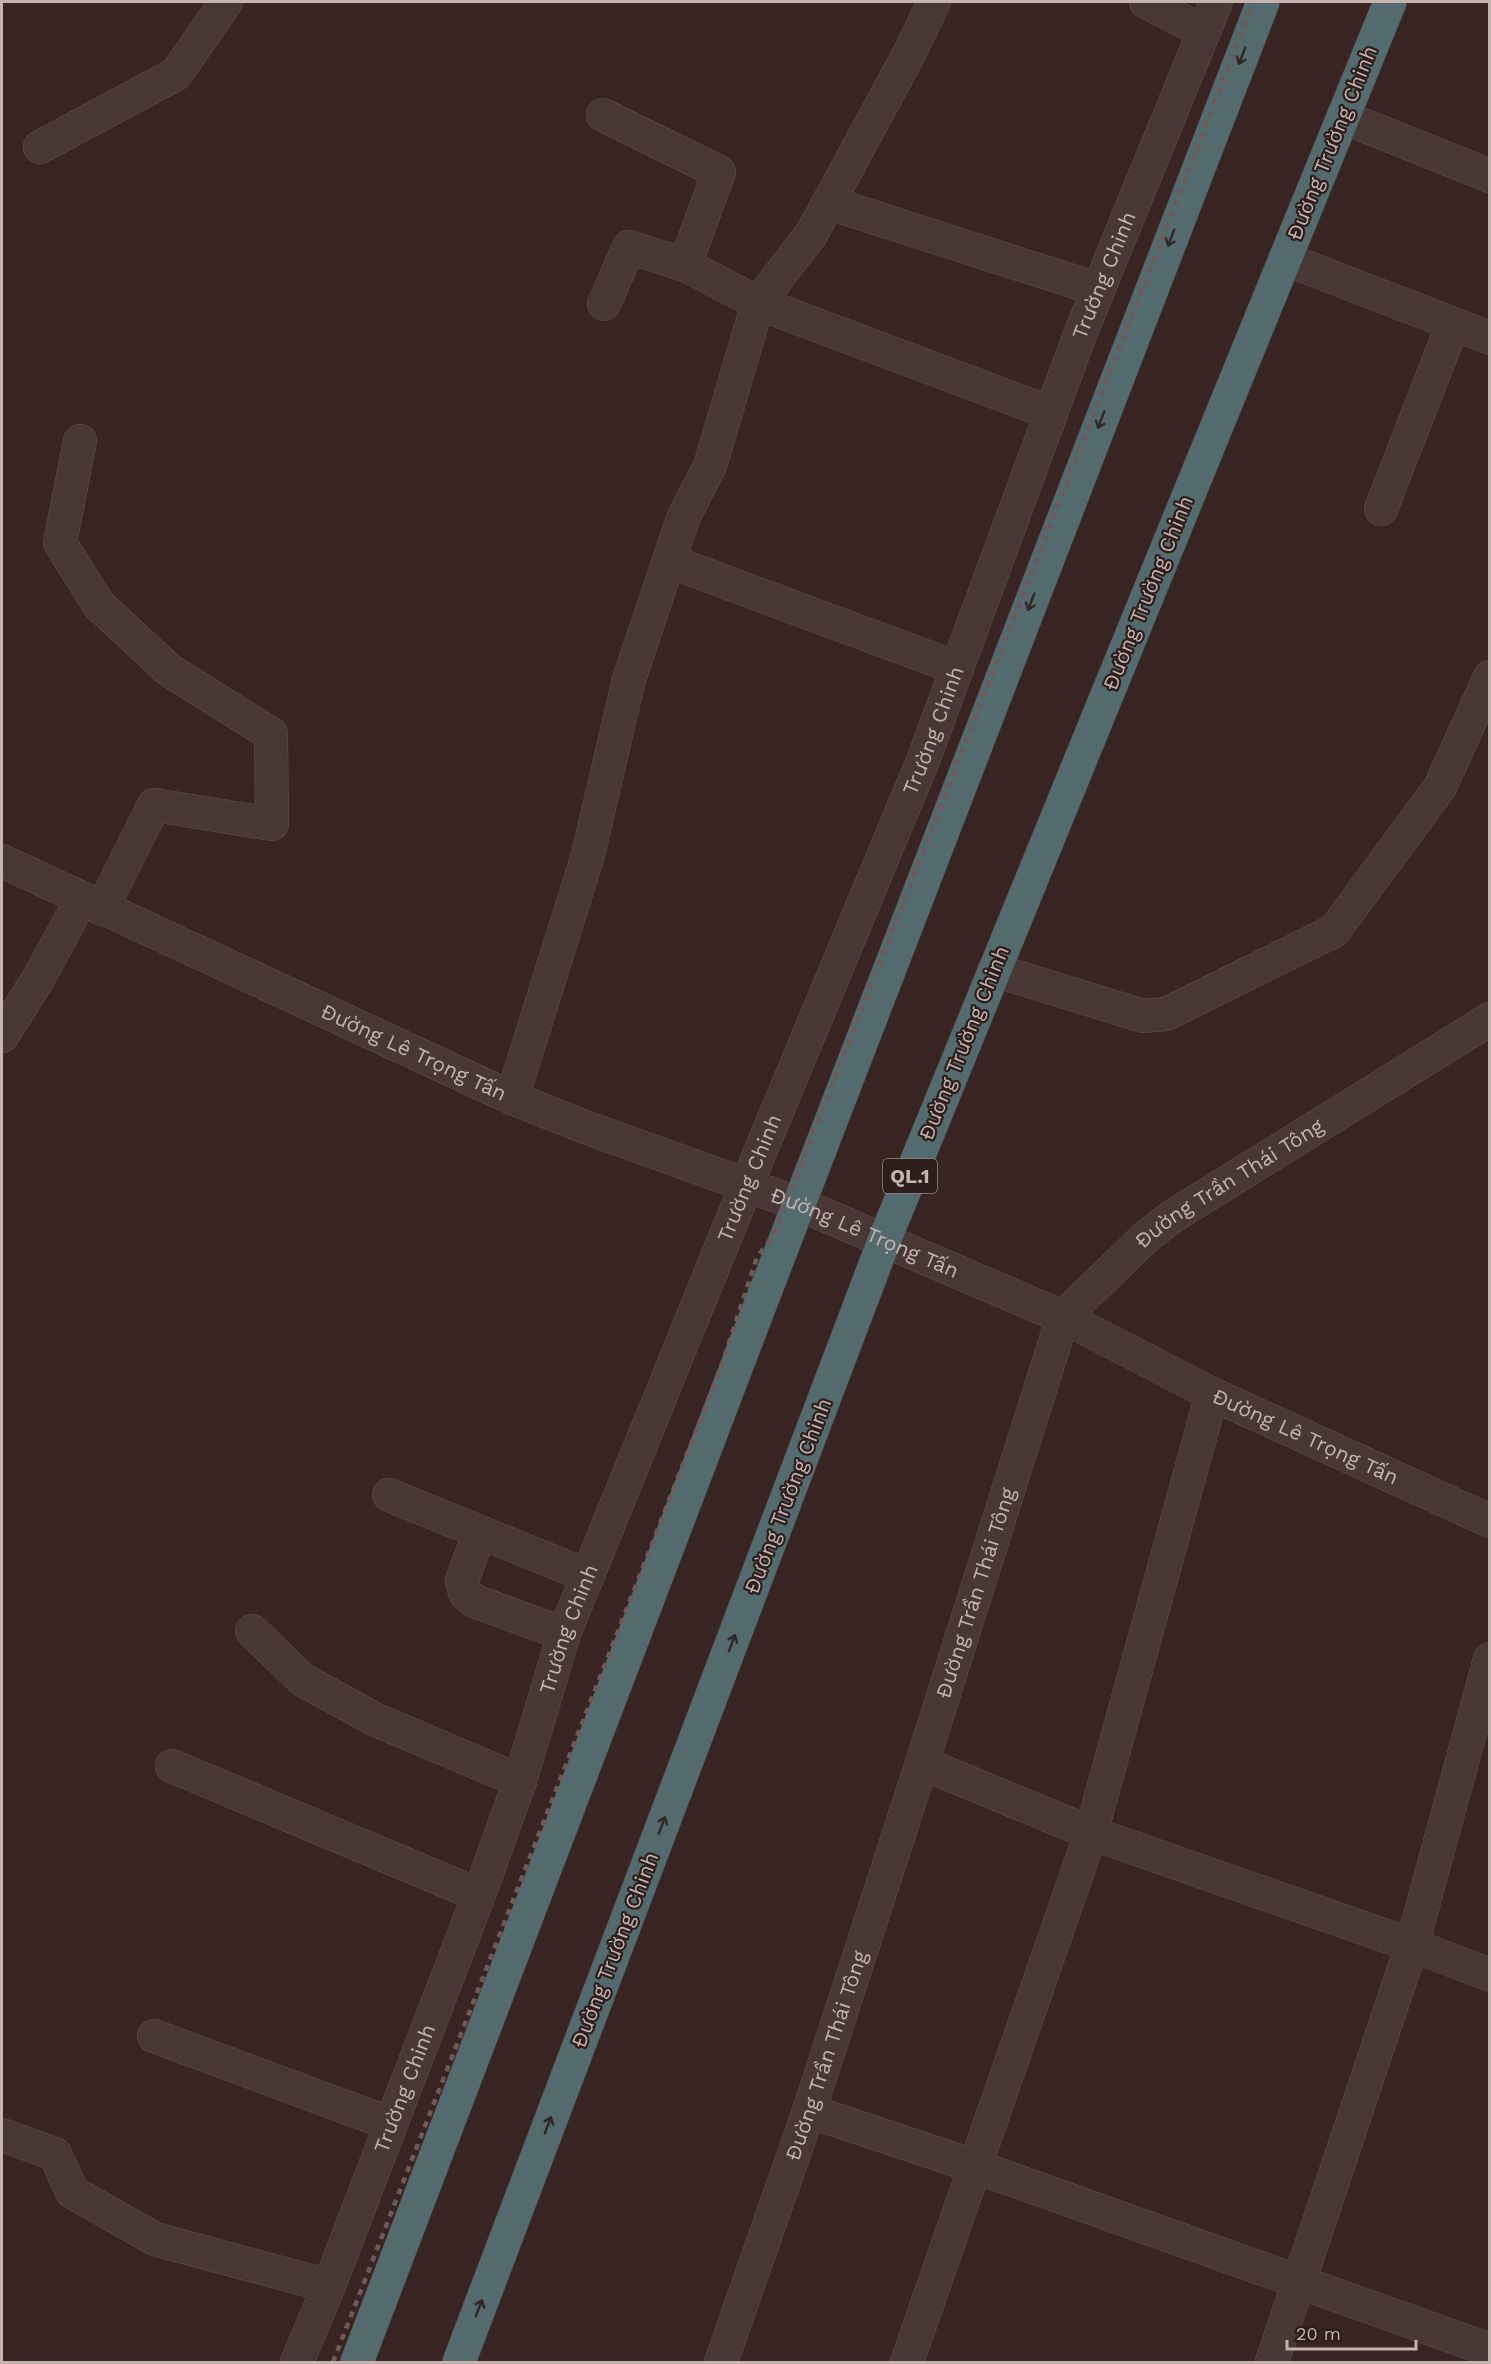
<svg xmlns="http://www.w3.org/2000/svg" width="1491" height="2364" font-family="'Work Sans',sans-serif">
<rect width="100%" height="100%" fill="#382422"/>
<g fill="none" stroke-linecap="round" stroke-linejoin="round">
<g stroke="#635250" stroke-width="34">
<g id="minor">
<path d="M 1146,2 L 1204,32"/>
<path d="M 603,115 L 719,172 L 685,265"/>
<path d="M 1343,117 L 1490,176"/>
<path d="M 40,147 L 176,74 L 226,2"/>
<path d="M 829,203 L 1097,289"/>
<path d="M 1285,259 L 1490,338"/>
<path d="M 604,304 L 629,247 L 685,265 L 758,303 L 1051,413"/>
<path d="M 80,441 L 60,543 L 99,605 L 169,670 L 271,734 L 272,824 L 154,805 L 102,909"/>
<path d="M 1381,509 L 1453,324"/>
<path d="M 669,561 L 957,668"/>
<path id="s1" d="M 2,861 L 512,1098 L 585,1127 L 799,1204 L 1063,1317 L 1212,1394 L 1490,1521"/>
<path d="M 994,970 L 1143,1016 L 1166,1014 L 1334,931 L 1440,787 L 1490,677"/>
<path d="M 2,1036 L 37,981 L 81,900"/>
<path d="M 512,1098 L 588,855 L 629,679 L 684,516 L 710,466 L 758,303 L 812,233 L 908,56 L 934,2"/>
<path d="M 389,1495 L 588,1576"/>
<path d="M 480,1532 L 462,1580 L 465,1593 L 474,1601 L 564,1634"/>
<path d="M 252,1631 L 303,1680 L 374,1719 L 520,1781"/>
<path d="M 922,1763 L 1091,1833 L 1412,1945 L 1490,1975"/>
<path d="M 172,1766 L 479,1895"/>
<path d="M 154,2036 L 391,2124"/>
<path d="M 809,2111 L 977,2167 L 1490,2350"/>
<path d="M 2,2135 L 55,2154 L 72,2192 L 155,2239 L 329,2286"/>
<path id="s2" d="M 297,2362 L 329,2286 L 479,1895 L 520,1781 L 564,1634 L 746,1186 L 924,758 L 1081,332 L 1216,2"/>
<path id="s3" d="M 721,2362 L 809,2111 L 922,1763 L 1063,1317 L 1147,1236 L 1173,1216 L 1490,1019"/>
<path d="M 907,2362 L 1091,1833 L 1212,1394"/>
<path d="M 1272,2362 L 1412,1945 L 1490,1659"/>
</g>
</g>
<g stroke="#50403d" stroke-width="34">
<g id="highway">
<path d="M 357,2362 L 762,1300 L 1263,2"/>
<path d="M 459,2362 L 884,1241 L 1390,2"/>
</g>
</g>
<use href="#minor" stroke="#483735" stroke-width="33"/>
<use href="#highway" stroke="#536b6e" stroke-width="33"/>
<path stroke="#6f5a57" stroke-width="4.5" stroke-dasharray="6 6" stroke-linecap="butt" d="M 333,2362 L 721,1367 L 757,1257 L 774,1235 L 1254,2"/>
</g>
<defs><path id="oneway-shaft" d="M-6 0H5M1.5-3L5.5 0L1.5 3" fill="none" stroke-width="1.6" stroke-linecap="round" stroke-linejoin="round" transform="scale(1.5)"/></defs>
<g stroke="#312523">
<use href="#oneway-shaft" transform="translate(1242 56) rotate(111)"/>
<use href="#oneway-shaft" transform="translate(1171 238) rotate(111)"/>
<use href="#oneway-shaft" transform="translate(1101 420) rotate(111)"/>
<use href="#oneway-shaft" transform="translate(1031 602) rotate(111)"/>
<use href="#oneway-shaft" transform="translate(732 1643) rotate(-69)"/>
<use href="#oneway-shaft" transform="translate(662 1825) rotate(-69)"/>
<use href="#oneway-shaft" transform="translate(548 2125) rotate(-69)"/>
<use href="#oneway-shaft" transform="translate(479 2308) rotate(-69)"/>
</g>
<g text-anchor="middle" stroke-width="4.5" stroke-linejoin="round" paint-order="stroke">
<rect fill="#2d1d1b" stroke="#978683" stroke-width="1.5" x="883" y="1159" width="54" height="34" rx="4.5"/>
<g font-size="20" font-weight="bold" fill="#c5b3b0">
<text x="910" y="1183">QL.1</text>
</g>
<g font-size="21" fill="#c5b3b0" stroke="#2d1d1b">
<text transform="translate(1332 143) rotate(-68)" y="7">Đường Trường Chinh</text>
<text dy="7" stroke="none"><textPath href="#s2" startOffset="2238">Trường Chinh</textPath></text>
<text transform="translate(1148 593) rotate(-68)" y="7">Đường Trường Chinh</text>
<text dy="7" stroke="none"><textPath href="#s2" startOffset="1752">Trường Chinh</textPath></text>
<text transform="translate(964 1043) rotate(-68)" y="7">Đường Trường Chinh</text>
<text dy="7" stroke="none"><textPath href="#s1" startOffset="454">Đường Lê Trọng Tấn</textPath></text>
<text dy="7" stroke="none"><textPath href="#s2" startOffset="1268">Trường Chinh</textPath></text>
<text dy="7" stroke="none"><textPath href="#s3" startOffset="1314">Đường Trần Thái Tông</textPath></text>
<text dy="7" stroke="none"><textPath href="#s1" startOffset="940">Đường Lê Trọng Tấn</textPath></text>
<text dy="7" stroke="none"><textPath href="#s1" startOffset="1426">Đường Lê Trọng Tấn</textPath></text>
<text transform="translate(788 1496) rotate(-69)" y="7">Đường Trường Chinh</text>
<text dy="7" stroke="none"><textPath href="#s3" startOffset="810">Đường Trần Thái Tông</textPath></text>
<text dy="7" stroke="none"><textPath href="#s2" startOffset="782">Trường Chinh</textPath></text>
<text transform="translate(615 1950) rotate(-69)" y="7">Đường Trường Chinh</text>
<text dy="7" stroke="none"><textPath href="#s3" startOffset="324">Đường Trần Thái Tông</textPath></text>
<text dy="7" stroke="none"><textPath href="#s2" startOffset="294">Trường Chinh</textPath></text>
</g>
</g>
<rect width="1491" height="2364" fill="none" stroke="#c5b3b0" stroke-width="6"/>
<path d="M1287 2340v9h129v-9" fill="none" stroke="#c5b3b0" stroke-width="3"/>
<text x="1296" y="2340" font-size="18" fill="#c5b3b0" stroke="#2d1d1b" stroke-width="4.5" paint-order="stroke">20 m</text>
</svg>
